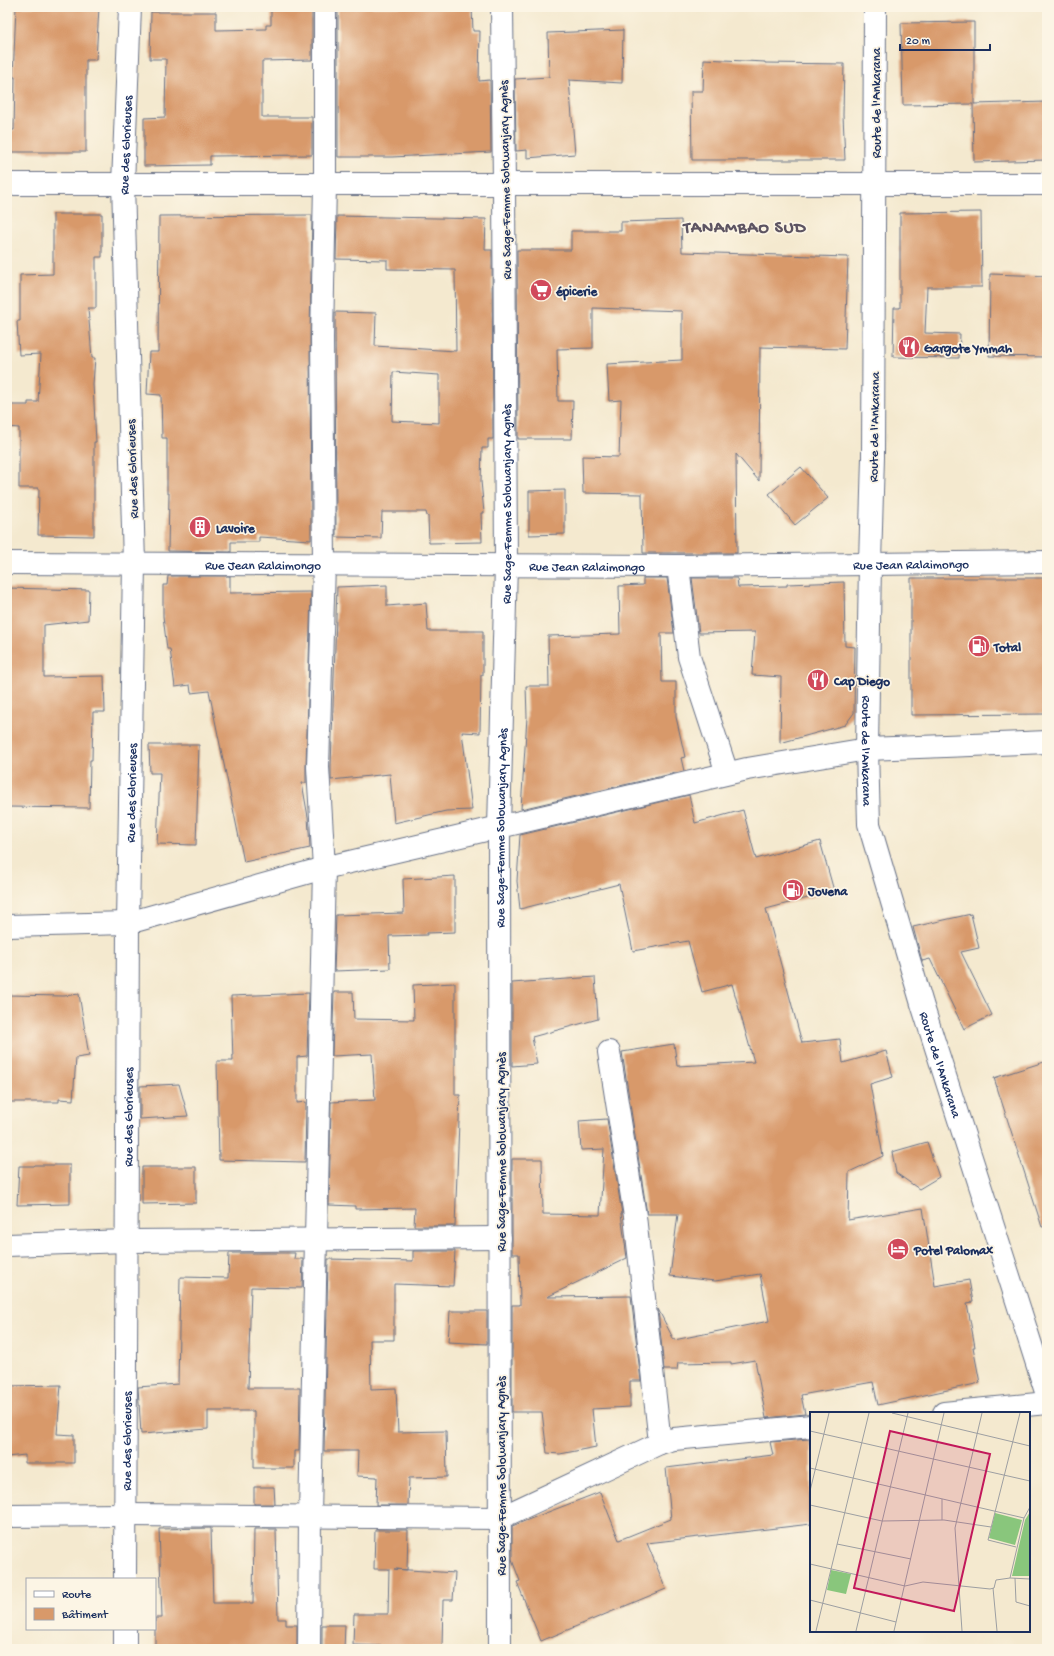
<svg xmlns="http://www.w3.org/2000/svg" width="1054" height="1656" font-family="'Gochi Hand',sans-serif">
<rect width="100%" height="100%" fill="#fcf5e5"/>
<filter id="ink" filterUnits="userSpaceOnUse"><feTurbulence type="fractalNoise" baseFrequency=".025" numOctaves="2"/><feDisplacementMap in="SourceGraphic" scale="8" xChannelSelector="R" yChannelSelector="G"/><feConvolveMatrix kernelMatrix="1 2 1 2 8 2 1 2 1" color-interpolation-filters="sRGB"/></filter>
<filter id="wash" filterUnits="userSpaceOnUse"><feTurbulence type="fractalNoise" baseFrequency=".012" numOctaves="4" result="noise"/><feDisplacementMap in="SourceGraphic" scale="16" xChannelSelector="R" yChannelSelector="G"/><feGaussianBlur stdDeviation="0.9" result="paint"/><feColorMatrix in="noise" values="0 0 0 0 0 0 0 0 0 0 0 0 0 0 0 0 0 1.4 0 .05"/><feComposite in="paint" operator="in"/></filter>
<g filter="url(#wash)">
<rect width="100%" height="100%" fill="#f4e9cf"/>
<g id="blocks">
<g fill="#d8996a" fill-rule="evenodd">
<path d="M 16,7 L 99,7 L 96,60 L 86,60 L 86,152 L 7,152 L 7,130 L 14,130 L 15,77 L 13,77 Z"/>
<path d="M 271,7 L 312,7 L 312,60 L 262,61 L 262,117 L 312,117 L 312,155 L 210,156 L 210,165 L 144,166 L 144,118 L 165,117 L 166,59 L 150,59 L 151,12 L 216,12 L 216,30 L 266,29 L 266,25 L 271,25 Z"/>
<path d="M 338,7 L 472,7 L 473,31 L 480,31 L 479,81 L 490,80 L 491,152 L 392,157 L 338,157 Z"/>
<path d="M 974,22 L 974,104 L 1047,102 L 1047,160 L 974,162 L 973,104 L 903,105 L 901,23 Z"/>
<path d="M 623,30 L 622,83 L 569,80 L 575,154 L 527,158 L 527,150 L 516,151 L 515,79 L 549,77 L 548,33 Z"/>
<path d="M 704,59 L 765,62 L 765,63 L 844,64 L 843,115 L 845,160 L 692,160 L 691,91 L 703,91 Z"/>
<path d="M 981,212 L 982,287 L 927,287 L 925,333 L 960,334 L 959,358 L 893,357 L 894,308 L 900,308 L 900,213 Z"/>
<path d="M 53,214 L 102,214 L 102,257 L 96,257 L 96,308 L 88,308 L 92,358 L 95,358 L 93,384 L 96,442 L 94,442 L 94,536 L 38,535 L 39,488 L 19,488 L 19,428 L 7,427 L 7,405 L 28,405 L 28,402 L 38,402 L 41,354 L 19,355 L 17,321 L 20,321 L 20,275 L 53,274 Z"/>
<path d="M 312,215 L 310,338 L 311,540 L 259,537 L 259,542 L 231,542 L 231,552 L 168,551 L 169,493 L 167,493 L 167,438 L 162,438 L 161,395 L 147,394 L 149,352 L 158,352 L 159,216 Z"/>
<path d="M 337,216 L 486,219 L 485,250 L 492,250 L 493,439 L 488,439 L 488,448 L 482,448 L 481,481 L 484,513 L 481,513 L 482,542 L 429,543 L 428,516 L 427,516 L 426,512 L 382,512 L 381,538 L 336,537 L 335,312 L 376,313 L 375,346 L 456,351 L 455,270 L 387,269 L 387,260 L 336,259 ZM 393,372 L 439,375 L 439,423 L 392,421 Z"/>
<path d="M 681,220 L 682,252 L 848,257 L 845,349 L 760,347 L 759,481 L 736,454 L 737,553 L 643,553 L 642,494 L 583,493 L 582,456 L 619,457 L 621,400 L 609,401 L 607,364 L 682,360 L 682,311 L 593,308 L 593,348 L 557,349 L 558,401 L 573,401 L 572,439 L 518,439 L 517,250 L 571,250 L 571,231 L 621,231 L 621,222 Z"/>
<path d="M 990,274 L 1047,276 L 1047,357 L 989,356 Z"/>
<path d="M 801,467 L 828,498 L 795,525 L 769,494 Z"/>
<path d="M 565,490 L 565,534 L 529,535 L 529,491 Z"/>
<path d="M 168,576 L 230,576 L 230,593 L 311,592 L 306,767 L 306,783 L 302,783 L 308,817 L 310,848 L 244,862 L 209,691 L 191,693 L 190,685 L 175,687 L 170,649 L 167,649 L 163,616 L 163,585 L 167,585 Z"/>
<path d="M 643,578 L 667,578 L 674,633 L 661,633 L 662,682 L 676,682 L 676,717 L 685,757 L 681,758 L 684,771 L 521,809 L 527,717 L 526,686 L 549,686 L 548,636 L 620,634 L 619,586 L 643,585 Z"/>
<path d="M 692,578 L 737,578 L 738,587 L 787,586 L 787,584 L 844,582 L 845,646 L 855,647 L 854,713 L 845,725 L 780,743 L 781,677 L 752,675 L 755,632 L 699,633 Z"/>
<path d="M 911,578 L 1047,578 L 1047,714 L 911,715 Z"/>
<path d="M 387,585 L 387,606 L 426,603 L 428,631 L 483,631 L 483,675 L 481,675 L 480,733 L 462,732 L 472,810 L 446,811 L 394,823 L 390,774 L 331,780 L 331,767 L 337,587 Z"/>
<path d="M 7,588 L 89,590 L 88,620 L 44,625 L 44,677 L 104,676 L 105,712 L 93,712 L 92,760 L 90,760 L 89,808 L 7,807 Z"/>
<path d="M 149,745 L 199,745 L 196,845 L 157,844 L 160,773 L 150,773 Z"/>
<path d="M 689,795 L 695,823 L 743,810 L 756,859 L 820,841 L 834,891 L 766,909 L 802,1043 L 840,1039 L 843,1063 L 886,1051 L 893,1077 L 870,1084 L 883,1156 L 849,1172 L 848,1220 L 923,1208 L 935,1286 L 969,1280 L 973,1302 L 967,1303 L 975,1347 L 973,1347 L 980,1383 L 878,1405 L 873,1382 L 801,1395 L 805,1414 L 766,1418 L 755,1360 L 731,1364 L 731,1362 L 678,1363 L 677,1370 L 664,1370 L 658,1309 L 674,1340 L 769,1321 L 760,1274 L 715,1281 L 670,1276 L 678,1214 L 647,1214 L 622,1052 L 674,1044 L 677,1066 L 754,1062 L 732,984 L 702,992 L 688,941 L 633,951 L 619,884 L 520,909 L 517,881 L 520,835 Z"/>
<path d="M 455,876 L 455,932 L 427,933 L 427,935 L 389,936 L 390,969 L 334,971 L 336,915 L 404,913 L 403,879 Z"/>
<path d="M 971,914 L 979,948 L 961,952 L 992,1015 L 964,1029 L 930,959 L 922,961 L 913,927 Z"/>
<path d="M 595,977 L 598,1019 L 532,1037 L 537,1064 L 512,1066 L 512,983 Z"/>
<path d="M 455,983 L 455,1095 L 460,1095 L 455,1226 L 414,1226 L 415,1208 L 355,1209 L 355,1206 L 329,1205 L 331,1102 L 375,1100 L 372,1054 L 332,1056 L 334,992 L 353,992 L 354,1019 L 414,1020 L 413,985 Z"/>
<path d="M 309,993 L 307,1056 L 297,1057 L 297,1103 L 306,1102 L 305,1162 L 219,1160 L 217,1061 L 233,1061 L 231,996 Z"/>
<path d="M 79,994 L 89,1056 L 76,1058 L 73,1100 L 59,1099 L 59,1102 L 7,1102 L 7,995 L 64,996 Z"/>
<path d="M 1047,1061 L 1047,1226 L 1042,1227 L 994,1078 Z"/>
<path d="M 179,1084 L 188,1116 L 140,1119 L 140,1086 Z"/>
<path d="M 607,1119 L 622,1214 L 621,1214 L 627,1258 L 547,1297 L 631,1296 L 641,1381 L 630,1381 L 630,1407 L 592,1409 L 596,1447 L 560,1454 L 547,1453 L 542,1412 L 512,1412 L 512,1305 L 520,1305 L 519,1254 L 512,1254 L 512,1159 L 542,1159 L 543,1214 L 600,1215 L 604,1149 L 581,1150 L 579,1121 Z"/>
<path d="M 927,1142 L 939,1177 L 919,1189 L 896,1173 L 892,1152 Z"/>
<path d="M 35,1165 L 70,1165 L 70,1204 L 17,1205 L 19,1166 L 34,1166 Z"/>
<path d="M 142,1167 L 196,1167 L 196,1203 L 142,1204 Z"/>
<path d="M 413,1251 L 455,1251 L 453,1286 L 394,1284 L 394,1340 L 370,1340 L 371,1389 L 396,1388 L 398,1432 L 446,1431 L 447,1477 L 409,1478 L 408,1505 L 376,1505 L 377,1477 L 357,1476 L 358,1451 L 324,1451 L 328,1259 L 413,1261 Z"/>
<path d="M 229,1253 L 295,1253 L 294,1259 L 303,1259 L 302,1288 L 251,1287 L 248,1388 L 300,1388 L 299,1451 L 294,1451 L 294,1468 L 254,1468 L 254,1411 L 208,1411 L 208,1429 L 141,1434 L 138,1387 L 178,1384 L 180,1277 L 228,1278 Z"/>
<path d="M 450,1311 L 487,1311 L 487,1344 L 448,1342 Z"/>
<path d="M 61,1385 L 57,1434 L 74,1435 L 74,1463 L 25,1463 L 25,1455 L 7,1457 L 7,1386 Z"/>
<path d="M 809,1439 L 811,1449 L 811,1524 L 647,1543 L 666,1589 L 541,1641 L 517,1582 L 520,1581 L 512,1560 L 512,1526 L 600,1492 L 619,1540 L 671,1519 L 666,1468 L 773,1455 L 770,1442 Z"/>
<path d="M 254,1487 L 274,1487 L 275,1504 L 254,1504 Z"/>
<path d="M 211,1528 L 213,1603 L 253,1603 L 254,1529 L 276,1529 L 278,1619 L 286,1619 L 286,1625 L 297,1625 L 297,1649 L 155,1649 L 155,1618 L 162,1618 L 159,1529 Z"/>
<path d="M 375,1530 L 408,1530 L 407,1570 L 394,1569 L 455,1573 L 453,1600 L 443,1600 L 442,1648 L 353,1645 L 354,1614 L 388,1614 L 389,1569 L 374,1569 Z"/>
<path d="M 322,1625 L 345,1625 L 344,1649 L 322,1649 Z"/>
</g>
</g>
</g>
<g filter="url(#ink)">
<use href="#blocks" fill-opacity="0" stroke="#677086" stroke-width="1"/>
<g fill="none" stroke-linecap="round" stroke-linejoin="round">
<g stroke="#677086" stroke-width="24">
<g id="minor">
<path d="M 7,184 L 1047,184"/>
<path id="s1" d="M 7,563 L 678,566 L 1047,562"/>
<path d="M 678,566 L 689,657 L 727,773"/>
<path d="M 7,926 L 128,923 L 324,868 L 747,769 L 867,749 L 1047,742"/>
<path d="M 609,1052 L 635,1216 L 660,1443"/>
<path d="M 7,1245 L 127,1241 L 500,1238"/>
<path d="M 944,1413 L 1047,1403"/>
<path d="M 7,1516 L 125,1515 L 500,1518 L 660,1443 L 674,1439 L 811,1426"/>
<path id="s2" d="M 125,1579 L 128,923 L 134,563 L 123,184 L 130,7"/>
<path d="M 125,1649 L 125,1629"/>
<path d="M 309,1649 L 310,1516 L 324,868 L 318,767 L 324,564 L 322,338 L 325,184 L 325,7"/>
<path id="s3" d="M 500,1649 L 499,827 L 506,565 L 504,184 L 502,7"/>
</g>
</g>
<g stroke="#677086" stroke-width="24">
<g id="major">
<path id="s4" d="M 875,7 L 873,457 L 870,563 L 867,749 L 869,824 L 922,1004 L 1047,1395"/>
</g>
</g>
<use href="#minor" stroke="#fff" stroke-width="22"/>
<use href="#major" stroke="#fff" stroke-width="22"/>
</g>
</g>
<defs>
<g id="supermarket-disc" transform="scale(1.15)"><circle r="9.5" fill="#d1495b" stroke="#fcf5e5"/><path d="M-6-5.5h2.5l.6 2H6L4.5 2H-2.5L-4.4-4H-6ZM-1.5 3.2a1.3 1.3 0 1 0 .1 0ZM3 3.2a1.3 1.3 0 1 0 .1 0Z" fill="#fff"/></g>
<g id="restaurant-disc" transform="scale(1.15)"><circle r="9.5" fill="#d1495b" stroke="#fcf5e5"/><path d="M-5-6h1v4h1v-4h1v4h1v-4h1v5L-1.5 .5V6h-2V.5L-5-1ZM5-6V6H3V1.5H1.5Q1.5-4 5-6Z" fill="#fff"/></g>
<g id="building-disc" transform="scale(1.15)"><circle r="9.5" fill="#d1495b" stroke="#fcf5e5"/><path d="M-4-6H4V6H1V3H-1V6H-4ZM-2.5-4.3h1.7v1.8h-1.7ZM.8-4.3h1.7v1.8H.8ZM-2.5-1h1.7V.8h-1.7ZM.8-1h1.7V.8H.8Z" fill="#fff"/></g>
<g id="fuel-disc" transform="scale(1.15)"><circle r="9.5" fill="#d1495b" stroke="#fcf5e5"/><path d="M-5.5-6h7V0h2V4h1.3V-2.5L3-4.5l.8-.8L6-3V5H2.5V1h-1V6h-7ZM-4.2-4.7v3.2H.2V-4.7Z" fill="#fff"/></g>
<g id="hotel-disc" transform="scale(1.15)"><circle r="9.5" fill="#d1495b" stroke="#fcf5e5"/><path d="M-6-4.5h1.5V1H6V5H4.5V3h-9V5H-6ZM-4 0a1.8 1.8 0 1 1 3.6 0ZM.5 0V-2.5h3Q6-2.5 6 0Z" fill="#fff"/></g>
</defs>
<g fill-rule="evenodd">
<use href="#supermarket-disc" x="541" y="290"/>
<use href="#restaurant-disc" x="909" y="347"/>
<use href="#building-disc" x="200" y="527"/>
<use href="#fuel-disc" x="979" y="646"/>
<use href="#restaurant-disc" x="818" y="680"/>
<use href="#fuel-disc" x="793" y="890"/>
<use href="#hotel-disc" x="898" y="1249"/>
</g>
<g text-anchor="middle" stroke-width="3.5" stroke-linejoin="round" paint-order="stroke">
<g font-size="13" fill="#1b2f5e" stroke="#fcf5e5">
<text transform="translate(875 103) rotate(-90)" y="5">Route de l'Ankarana</text>
<text dy="5" stroke="none"><textPath href="#s2" startOffset="1434">Rue des Glorieuses</textPath></text>
<text transform="translate(504 180) rotate(-91)" y="5">Rue Sage-Femme Solowanjary Agnès</text>
<text transform="translate(873 427) rotate(-89)" y="5">Route de l'Ankarana</text>
<text transform="translate(131 469) rotate(-92)" y="5">Rue des Glorieuses</text>
<text dy="5" stroke="none"><textPath href="#s3" startOffset="1145">Rue Sage-Femme Solowanjary Agnès</textPath></text>
<text dy="5" stroke="none"><textPath href="#s1" startOffset="904">Rue Jean Ralaimongo</textPath></text>
<text dy="5" stroke="none"><textPath href="#s1" startOffset="256">Rue Jean Ralaimongo</textPath></text>
<text dy="5" stroke="none"><textPath href="#s1" startOffset="580">Rue Jean Ralaimongo</textPath></text>
<text dy="5" stroke="none"><textPath href="#s4" startOffset="744">Route de l'Ankarana</textPath></text>
<text dy="5" stroke="none"><textPath href="#s2" startOffset="786">Rue des Glorieuses</textPath></text>
<text dy="5" stroke="none"><textPath href="#s3" startOffset="821">Rue Sage-Femme Solowanjary Agnès</textPath></text>
<text dy="5" stroke="none"><textPath href="#s4" startOffset="1068">Route de l'Ankarana</textPath></text>
<text dy="5" stroke="none"><textPath href="#s2" startOffset="462">Rue des Glorieuses</textPath></text>
<text transform="translate(500 1152) rotate(-90)" y="5">Rue Sage-Femme Solowanjary Agnès</text>
<text dy="5" stroke="none"><textPath href="#s2" startOffset="138">Rue des Glorieuses</textPath></text>
<text transform="translate(500 1476) rotate(-90)" y="5">Rue Sage-Femme Solowanjary Agnès</text>
</g>
<g font-size="13" font-weight="bold" fill="#1b2f5e" stroke="#fcf5e5" text-anchor="start">
<text x="556" y="295">épicerie</text>
<text x="924" y="352">Gargote Ymmah</text>
<text x="216" y="532">Lavoire</text>
<text x="994" y="651">Total</text>
<text x="834" y="685">Cap Diego</text>
<text x="808" y="895">Jovena</text>
<text x="914" y="1254">Potel Palomax</text>
</g>
<g font-size="17" font-weight="bold" letter-spacing="1" fill="#5d5462" stroke="#fcf5e5">
<text x="745" y="232">TANAMBAO SUD</text>
</g>
</g>
<g transform="translate(810 1412)">
<rect width="220" height="220" fill="#f4e9cf"/>
<path d="M 220,100 L 220,164 L 202,164 L 215,108 ZM 185,101 L 212,108 L 205,133 L 179,126 ZM 21,158 L 41,162 L 36,182 L 17,178 Z" fill="#89c67c"/>
<path fill="none" stroke="#9d9fa2" stroke-width="1" d="M 82,1 L 220,34M 0,19 L 220,69M 0,56 L 214,106M 0,79 L 19,1M 132,87 L 132,108M 0,93 L 72,109 L 134,108 L 181,115M 220,95 L 214,106 L 200,166 L 220,167M 27,132 L 101,147M 206,135 L 178,128 L 210,1M 0,152 L 95,174 L 113,170 L 180,177 L 184,176 L 186,168 L 200,166M 205,166 L 206,190 L 220,194M 183,176 L 187,219M 0,188 L 86,210M 6,219 L 59,1M 46,219 L 98,1M 84,219 L 134,1M 152,219 L 145,116 L 172,1"/>
<path fill="#c2185b" fill-opacity="0.15" stroke="#c2185b" stroke-width="2" d="M 80,19 L 180,42 L 144,199 L 44,176 Z"/>
<rect width="220" height="220" fill="none" stroke="#1b2f5e" stroke-width="2"/>
</g>
<rect width="1054" height="1656" fill="none" stroke="#fcf5e5" stroke-width="24"/>
<rect x="26" y="1578" width="130" height="52" fill="#fcf5e5" stroke="#a2a6af"/>
<rect x="34" y="1591" width="20" height="6" fill="#ffffff" stroke="#a2a6af"/>
<text x="62" y="1598" font-size="12" fill="#1b2f5e">Route</text>
<rect x="34" y="1608" width="20" height="12" fill="#d8996a" stroke="#a2a6af"/>
<text x="62" y="1618" font-size="12" fill="#1b2f5e">Bâtiment</text>
<path d="M900 44v6h90v-6" fill="none" stroke="#1b2f5e" stroke-width="2"/>
<text x="906" y="44" font-size="12" fill="#1b2f5e" stroke="#fcf5e5" stroke-width="3" paint-order="stroke">20 m</text>
</svg>
